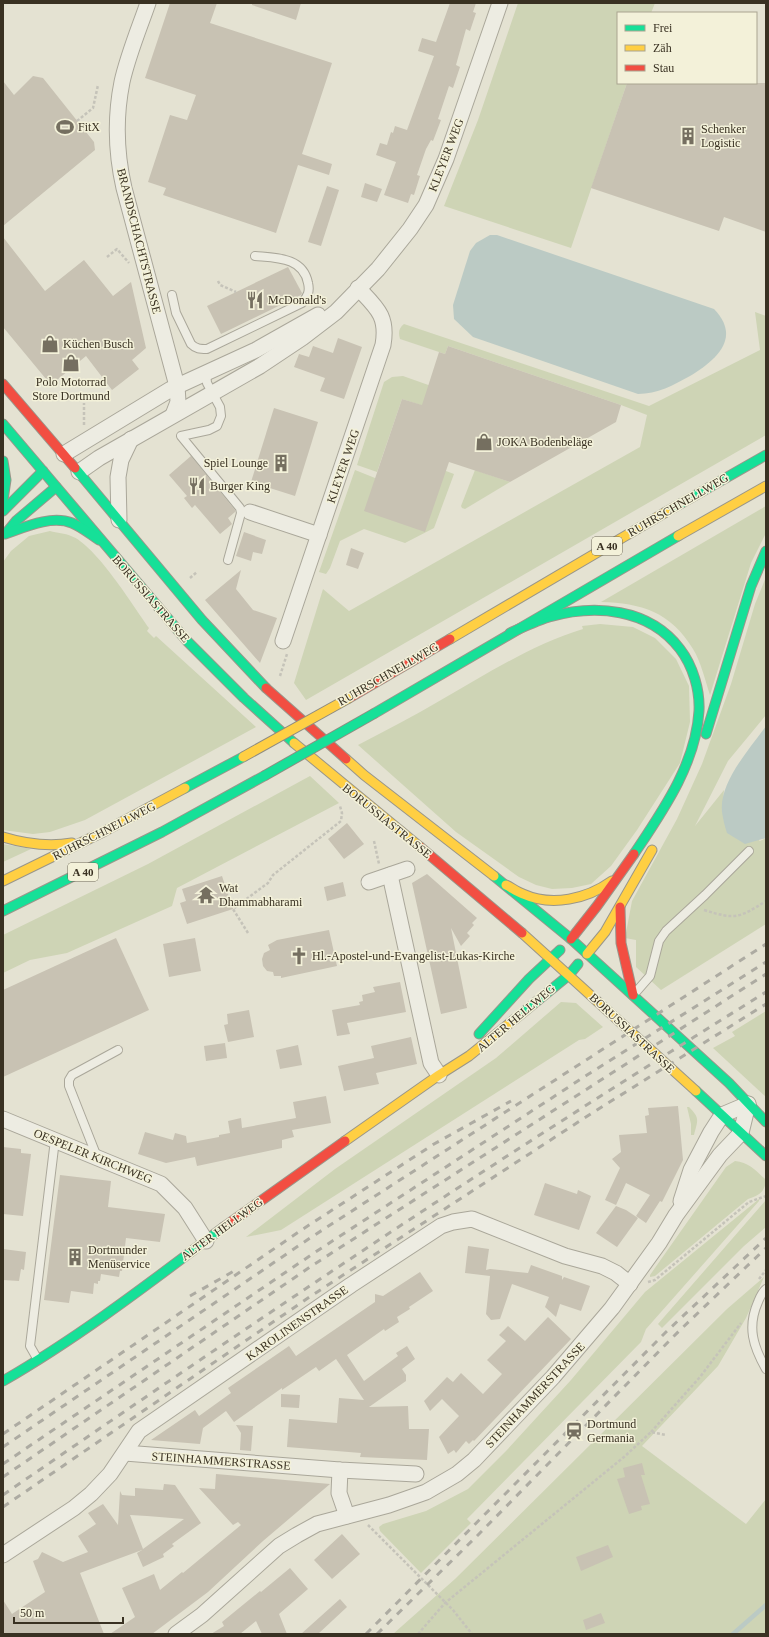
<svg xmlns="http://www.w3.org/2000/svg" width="769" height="1637" font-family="'Times New Roman',serif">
<rect width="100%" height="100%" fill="#e4e2d2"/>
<g fill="#ced4b5">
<path d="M 518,3 L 655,3 L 651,13 L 618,13 L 618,83 L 627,83 L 571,248 L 444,206 L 478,120 Z"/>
<path d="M 755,312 L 766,316 L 766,435 L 306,700 L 294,683 L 323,589 L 349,611 L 640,447 L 647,415 L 621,405 L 448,346 L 445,354 L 400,339 C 398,332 399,328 404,324 L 649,406 L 760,350 Z"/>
<path d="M 403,376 L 434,387 L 427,407 L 402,399 L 377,472 L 357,465 L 384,382 L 392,377 Z"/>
<path d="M 355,470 L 375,478 L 446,471 L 454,474 L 434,528 L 405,543 L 364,529 L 340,541 L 330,568 L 326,574 L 319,572 Z"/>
<path d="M 475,470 L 510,482 L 465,509 L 462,508 L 461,506 Z"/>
<path d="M 766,506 L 766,533 L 751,563 L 710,695 C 705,680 701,662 693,649 C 671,612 641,603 601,602 Z"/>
<path d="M 50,531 C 57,533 65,533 71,536 C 95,544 134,607 149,628 L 147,631 L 154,638 L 156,636 L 256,727 L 85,820 L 50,832 L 33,834 L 3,830 L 3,562 L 11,551 L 29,536 Z"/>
<path d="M 766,577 L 766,715 L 728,761 L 695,826 L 724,790 L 722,812 L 760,841 L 766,838 L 766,924 L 661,990 L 636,967 L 636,940 L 625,938 L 632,901 L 677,819 L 702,764 L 731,684 L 755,604 Z"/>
<path d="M 600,624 L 633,627 L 655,638 L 676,659 L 689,686 L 690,722 L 680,763 L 637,830 L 611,866 L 591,884 L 572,888 L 552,889 L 536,885 L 519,877 L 456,832 L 358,745 C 386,730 414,716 441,700 C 487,674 531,645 583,629 L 582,626 Z"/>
<path d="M 310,776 L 339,803 L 177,888 L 172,906 L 67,953 L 30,960 L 3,973 L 3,935 L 148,864 Z"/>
<path d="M 3,844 L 31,849 L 3,862 Z"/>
<path d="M 561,1002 L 576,1003 L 603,1027 L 585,1039 L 579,1040 L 281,1230 L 246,1237 L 335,1169 L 496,1058 Z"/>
<path d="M 766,1011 L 766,1097 L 713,1048 L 735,1036 L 732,1032 Z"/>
<path d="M 687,1107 L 689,1107 C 700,1118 698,1120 694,1135 L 691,1135 L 691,1124 Z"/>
<path d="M 735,1161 C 749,1162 756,1171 766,1180 C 765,1192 759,1195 748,1199 L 655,1276 L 650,1277 L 650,1275 L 726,1167 Z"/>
<path d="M 759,1199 L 759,1201 L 646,1329 L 641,1342 L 467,1519 L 471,1523 L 421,1573 L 380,1531 L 379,1527 L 383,1524 L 426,1511 L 468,1489 L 506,1451 L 571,1380 L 645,1292 Z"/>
<path d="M 766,1200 L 766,1227 L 744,1246 L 662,1328 L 658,1324 Z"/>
<path d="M 764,1277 L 746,1318 L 718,1366 L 642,1446 L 746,1524 L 766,1499 L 766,1634 L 393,1634 L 455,1579 L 727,1309 Z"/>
</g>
<g fill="#bbcac4">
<path d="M 490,235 L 497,235 L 714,309 C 742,338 716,360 690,376 C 674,385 657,394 638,394 L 473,337 L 454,319 L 453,305 L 470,251 L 476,243 Z"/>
<path d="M 766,726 L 766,838 L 745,844 L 727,833 C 725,827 723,819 722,812 C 719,782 749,750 766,726 Z"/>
</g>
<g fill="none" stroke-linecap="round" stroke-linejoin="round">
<path stroke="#bbcac4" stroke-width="4.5" d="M 733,1634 L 766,1605"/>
</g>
<g fill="#c8c2b3" fill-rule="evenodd">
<path d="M 170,3 L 217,3 L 210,23 L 332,63 L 302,154 L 332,164 L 329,175 L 298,165 L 276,233 L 163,195 L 166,188 L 148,182 L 170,115 L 187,120 L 196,95 L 145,78 Z"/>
<path d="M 252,3 L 301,3 L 296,20 L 252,5 Z"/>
<path d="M 450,3 L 476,3 L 473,12 L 476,13 L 470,31 L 466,29 L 456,65 L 460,67 L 453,88 L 449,86 L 438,119 L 441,120 L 433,141 L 431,140 L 426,149 L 417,175 L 420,176 L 414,195 L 411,194 L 408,203 L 384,195 L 396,162 L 376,155 L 380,143 L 387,145 L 391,132 L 393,133 L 395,126 L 407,130 L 434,56 L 418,51 L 422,38 L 436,42 Z"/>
<path d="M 33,76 L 43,78 L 94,142 L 95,150 L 3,226 L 3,81 L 14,95 Z"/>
<path d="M 627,83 L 766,83 L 766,232 L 724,217 L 719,231 L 591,188 Z"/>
<path d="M 365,183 L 382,189 L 377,202 L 361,197 Z"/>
<path d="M 327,186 L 339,190 L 321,246 L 308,242 Z"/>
<path d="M 3,237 L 45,291 L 84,260 L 113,296 L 131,282 L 146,348 L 132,360 L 139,369 L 112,390 L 86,356 L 51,385 L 3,327 Z"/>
<path d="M 288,267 L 302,293 L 301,295 L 221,334 L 207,306 Z"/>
<path d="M 338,338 L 362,347 L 344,399 L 320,391 L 325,378 L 294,367 L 299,354 L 309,357 L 313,346 L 333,353 Z"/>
<path d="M 448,346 L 621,405 L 616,422 L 510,482 L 449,462 L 425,532 L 364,511 L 402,399 L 422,405 L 439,352 L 445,354 Z"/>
<path d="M 274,408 L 318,422 L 295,496 L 251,482 Z"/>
<path d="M 191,456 L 235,510 L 235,512 L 228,518 L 232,524 L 220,534 L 195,505 L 192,508 L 184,498 L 187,496 L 169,475 Z"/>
<path d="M 244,532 L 266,540 L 262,554 L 253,552 L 251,561 L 236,556 Z"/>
<path d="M 351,548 L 364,553 L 358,569 L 346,565 Z"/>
<path d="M 241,570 L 236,589 L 253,610 L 277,618 L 260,663 L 205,600 Z"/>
<path d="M 347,823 L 364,844 L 344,859 L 328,839 Z"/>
<path d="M 427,874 L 477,918 L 472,923 L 474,925 L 467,933 L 470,936 L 461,946 L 451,928 L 467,1008 L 441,1014 L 412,883 Z"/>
<path d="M 222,876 L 233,909 L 187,924 L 180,903 L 186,901 L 182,889 Z"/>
<path d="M 343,882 L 346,896 L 327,901 L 324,887 Z"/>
<path d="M 329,930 L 337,966 L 281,978 L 281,976 L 274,976 L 273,972 L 267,971 L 263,966 L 262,959 L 264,953 L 270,950 L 268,945 L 277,940 Z"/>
<path d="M 116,938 L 149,1010 L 3,1077 L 3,990 Z"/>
<path d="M 195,938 L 201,971 L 169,977 L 163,944 Z"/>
<path d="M 400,982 L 406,1012 L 347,1023 L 350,1034 L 337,1036 L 332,1010 L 360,1005 L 359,1002 L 363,1001 L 362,995 L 375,992 L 373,987 Z"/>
<path d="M 249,1010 L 254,1037 L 228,1042 L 224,1025 L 228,1024 L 227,1014 Z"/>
<path d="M 411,1037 L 417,1064 L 376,1073 L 379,1084 L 344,1091 L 338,1066 L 374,1058 L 371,1046 Z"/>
<path d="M 225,1043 L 227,1058 L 206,1061 L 204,1046 Z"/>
<path d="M 298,1045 L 302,1065 L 280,1069 L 276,1050 Z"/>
<path d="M 326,1096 L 331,1123 L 292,1130 L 294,1137 L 282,1140 L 282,1148 L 197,1166 L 195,1157 L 166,1163 L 138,1154 L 145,1132 L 173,1140 L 175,1133 L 186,1136 L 187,1143 L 219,1137 L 219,1135 L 230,1133 L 228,1121 L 241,1118 L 242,1128 L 296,1118 L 293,1102 Z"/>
<path d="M 678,1106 L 683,1160 L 662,1202 L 660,1201 L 646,1223 L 636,1216 L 650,1195 L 626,1183 L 616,1205 L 605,1200 L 620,1168 L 612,1159 L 621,1152 L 619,1135 L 647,1133 L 645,1116 L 649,1115 L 648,1108 Z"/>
<path d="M 3,1147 L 21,1149 L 21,1153 L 31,1154 L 23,1216 L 3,1214 Z"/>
<path d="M 60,1175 L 111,1181 L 108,1207 L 165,1214 L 160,1242 L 126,1238 L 122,1271 L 120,1271 L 119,1277 L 101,1274 L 100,1281 L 98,1281 L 98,1284 L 94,1283 L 93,1294 L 71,1291 L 69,1303 L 44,1300 Z"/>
<path d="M 545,1183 L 577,1194 L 578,1190 L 591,1196 L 579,1230 L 534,1215 Z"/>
<path d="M 616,1206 L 626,1210 L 638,1218 L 617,1247 L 596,1233 Z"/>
<path d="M 468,1246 L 489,1249 L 486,1270 L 490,1269 L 528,1273 L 531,1265 L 562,1276 L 562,1280 L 564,1277 L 590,1286 L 581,1311 L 560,1304 L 556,1317 L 545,1307 L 549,1297 L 512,1284 L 500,1319 L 491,1320 L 486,1314 L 490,1276 L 465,1273 Z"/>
<path d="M 3,1249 L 26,1252 L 24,1270 L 21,1269 L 19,1281 L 3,1280 Z"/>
<path d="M 420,1272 L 433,1291 L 409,1307 L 410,1309 L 397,1317 L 399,1322 L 385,1331 L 384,1329 L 347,1355 L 364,1381 L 398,1356 L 396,1353 L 407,1346 L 415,1359 L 402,1369 L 406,1375 L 406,1381 L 369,1407 L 408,1406 L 409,1429 L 429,1429 L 427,1460 L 360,1457 L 361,1453 L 287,1447 L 289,1419 L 337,1423 L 339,1398 L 364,1400 L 336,1359 L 319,1371 L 316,1367 L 282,1390 L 282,1388 L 234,1422 L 226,1411 L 203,1428 L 200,1444 L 151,1440 L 195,1410 L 199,1416 L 231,1393 L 228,1388 L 289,1346 L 296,1356 L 375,1302 L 375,1294 L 383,1296 Z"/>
<path d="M 548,1317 L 571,1339 L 474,1441 L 473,1440 L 469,1444 L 466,1441 L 456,1453 L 454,1450 L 448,1454 L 439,1437 L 459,1416 L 442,1399 L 430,1411 L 424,1401 L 447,1377 L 453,1382 L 461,1373 L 483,1394 L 502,1374 L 487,1360 L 506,1341 L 499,1335 L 508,1326 L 525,1341 Z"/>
<path d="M 281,1394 L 300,1395 L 299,1408 L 281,1407 Z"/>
<path d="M 236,1425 L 253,1426 L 251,1451 L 240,1450 L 241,1433 Z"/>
<path d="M 642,1463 L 645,1475 L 641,1475 L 650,1504 L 641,1506 L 642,1510 L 629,1514 L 617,1479 L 625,1477 L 623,1468 Z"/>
<path d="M 216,1474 L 330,1484 L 263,1541 L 208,1592 L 152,1634 L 110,1634 L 135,1617 L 122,1588 L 154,1574 L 160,1590 L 182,1572 L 183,1573 L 241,1525 L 238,1522 L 233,1525 L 199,1488 L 215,1489 Z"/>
<path d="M 164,1484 L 175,1485 L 201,1523 L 172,1544 L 174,1546 L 163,1554 L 164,1557 L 143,1567 L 137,1553 L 142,1550 L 80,1573 L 104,1634 L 3,1634 L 3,1600 L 12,1614 L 45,1592 L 33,1561 L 38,1559 L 42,1552 L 63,1562 L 88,1552 L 78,1536 L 96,1524 L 88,1513 L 103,1504 L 118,1525 L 120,1491 L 122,1495 L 135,1496 L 135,1488 L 163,1490 ZM 130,1515 L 147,1516 L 184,1519 L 143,1549 Z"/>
<path d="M 342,1534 L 360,1554 L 332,1579 L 314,1560 Z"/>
<path d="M 608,1545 L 613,1557 L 581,1571 L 576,1557 Z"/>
<path d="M 290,1568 L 308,1589 L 279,1614 L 287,1634 L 262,1634 L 256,1621 L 240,1634 L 211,1634 L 224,1626 L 222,1622 L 260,1591 L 261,1592 Z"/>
<path d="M 340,1599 L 347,1607 L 318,1634 L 301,1634 Z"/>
<path d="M 601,1613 L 605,1623 L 586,1630 L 583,1620 Z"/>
</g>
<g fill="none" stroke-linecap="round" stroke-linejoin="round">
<g stroke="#aaa79a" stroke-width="10">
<g id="lane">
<path d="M 172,295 L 176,313 L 191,344 C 196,349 200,349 207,349 L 302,303 C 308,296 310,291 308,283 C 303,257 276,258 255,256"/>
<path d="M 206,373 L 207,383 L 220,407 L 221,416 L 217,426 L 209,430 L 181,436 L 240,508 L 241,513 L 228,560"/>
<path d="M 636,992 L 650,976 L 659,941 L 666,931 L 705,895 L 749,851"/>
<path d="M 97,1157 L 69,1086 L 69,1080 L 72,1075 L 118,1050"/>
<path d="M 766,1289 C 762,1292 760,1297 758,1302 C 747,1327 753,1346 766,1369"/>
<path d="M 38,1360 L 30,1346 L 54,1148 L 56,1141"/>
</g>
</g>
<g stroke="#aaa79a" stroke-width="17">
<g id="street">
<path d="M 148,3 C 139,29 128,55 122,82 C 115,117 116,153 124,188 L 177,386 L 178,402 L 173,415"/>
<path d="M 64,454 L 171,389 L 256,350 L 318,315"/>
<path d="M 79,472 L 99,458 L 260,366 L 302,338 L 336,312 L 378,269 L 410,229 L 426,205 L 446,159 L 500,3"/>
<path d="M 250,512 L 319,535"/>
<path d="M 119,520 L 118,477 L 121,460 L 131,439"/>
<path d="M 283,641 L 383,345 C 388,316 377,308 358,288"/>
<path d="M 390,875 L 431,1063 L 439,1075"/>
<path d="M 369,882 L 407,869"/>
<path d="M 3,1119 L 161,1184 L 185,1208 L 206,1241"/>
<path d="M 681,1201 L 691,1170 L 711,1132 L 722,1115 L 748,1104"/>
<path d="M 125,1453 L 340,1470 L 416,1474"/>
<path d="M 340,1470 L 339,1493 L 347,1516"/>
<path d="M 3,1555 L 74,1508 L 91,1494 L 110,1474 L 139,1431 L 351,1285 L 441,1226 L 453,1222 L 472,1219 L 565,1256 L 602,1266 L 616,1273 L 630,1284"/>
<path d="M 176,1634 L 202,1615 L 279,1546 L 297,1535 L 317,1524 L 389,1505 L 426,1492 L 457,1474 L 474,1460 L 553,1377 L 612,1308 L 659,1243 L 676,1215 L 720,1155 L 741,1133 L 748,1104"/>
</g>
</g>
<g stroke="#99968a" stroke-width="11">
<g id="fast">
<path d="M 3,424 L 187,641 L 244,698 L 294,743"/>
<path d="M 3,461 L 6,480 L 3,500"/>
<path d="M 75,468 L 202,620 L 266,688"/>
<path d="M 3,511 L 43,471"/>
<path d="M 666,512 L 766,455"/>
<path d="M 7,532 L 16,521 L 56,487"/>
<path d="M 5,534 C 25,527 51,515 72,523 C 82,527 90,534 99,540"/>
<path d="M 510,633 C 523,627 536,621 549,617 C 595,604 649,608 680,649 C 693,666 700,690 699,711 C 696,764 662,812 634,854"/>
<path d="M 375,713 L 678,536"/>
<path d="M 706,734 L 751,586 L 766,551"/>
<path d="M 185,788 L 243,757"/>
<path d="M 494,876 L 571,939 L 729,1083 L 766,1122"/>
<path d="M 3,911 L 162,832 L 264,776"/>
<path d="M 515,1019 L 569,975 L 578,964"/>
<path d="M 479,1034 L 529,979 L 560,950"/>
<path d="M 696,1091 L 766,1156"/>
<path d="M 3,1381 C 81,1336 152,1281 224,1227"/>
</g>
</g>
<g stroke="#99968a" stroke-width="11">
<g id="slow">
<path d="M 678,536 L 766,486"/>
<path d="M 450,639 L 666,512"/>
<path d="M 294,743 L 420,847"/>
<path d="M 346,759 L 364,775 L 494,876"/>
<path d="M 3,837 C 26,844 48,847 72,843"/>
<path d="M 3,881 L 105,831 L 185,788"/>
<path d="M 506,885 C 512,888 517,892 523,894 C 552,907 587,899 612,881"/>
<path d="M 522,933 L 696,1091"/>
<path d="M 587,954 L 605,932 L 652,850"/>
<path d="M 345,1141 L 439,1075 L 469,1056 L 515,1019"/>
</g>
</g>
<g stroke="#99968a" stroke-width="11">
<g id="jam">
<path d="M 3,384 L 75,468"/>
<path d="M 266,688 L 346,759"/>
<path d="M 349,698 L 450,639"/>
<path d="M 420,847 L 522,933"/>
<path d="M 620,907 L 621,943 L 633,995"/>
<path d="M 571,939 L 597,906 L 634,854"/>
<path d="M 224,1227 L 345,1141"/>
</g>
</g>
<g stroke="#c5c3b9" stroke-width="2.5" stroke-dasharray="3 2" stroke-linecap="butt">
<path d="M 77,121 L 93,108 L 98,85"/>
<path d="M 107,257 L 117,249 L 129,263"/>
<path d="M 218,281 L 220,285 L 236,292"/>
<path d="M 84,425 L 84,403"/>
<path d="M 190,578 L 197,572"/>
<path d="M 280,676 L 287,654"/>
<path d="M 374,841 L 379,864"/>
<path d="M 704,910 C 736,920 739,918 766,901"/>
<path d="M 248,933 L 233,909 L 268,883 L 273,875 L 341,821 L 342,813 L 340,806"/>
<path d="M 759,1279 L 766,1270"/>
<path d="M 648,1282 L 655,1280 L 749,1202 L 766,1196"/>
<path d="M 651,1432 L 700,1377 L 741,1323"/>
<path d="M 368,1525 L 453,1610 L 472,1634"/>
<path d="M 418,1634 L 445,1603 L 624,1457 L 651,1432 L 666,1435"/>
</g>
<use href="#lane" stroke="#edece2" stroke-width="8"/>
<use href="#street" stroke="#edece2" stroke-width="15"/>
<use href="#fast" stroke="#16e098" stroke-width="9"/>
<use href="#slow" stroke="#ffcf43" stroke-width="9"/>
<use href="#jam" stroke="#f24e42" stroke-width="9"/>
<g stroke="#adaba2" stroke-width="3" stroke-dasharray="7 7" stroke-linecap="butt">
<path d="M 190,1296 L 234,1271"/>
<path d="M 3,1434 L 303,1229 L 434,1144 L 511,1101"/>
<path d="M 3,1447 L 310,1238 L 766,944"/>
<path d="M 3,1464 L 314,1253 L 587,1075 L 766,962"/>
<path d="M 3,1477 L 313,1265 L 766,974"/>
<path d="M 3,1495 C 148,1395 293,1296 441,1199 C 548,1129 657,1060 766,992"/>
<path d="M 3,1507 L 311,1296 L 589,1115 L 766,1004"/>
<path d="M 366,1634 L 666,1332 L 766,1238"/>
<path d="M 377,1634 L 478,1535 L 679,1331 L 766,1248"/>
</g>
<g stroke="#8f8c81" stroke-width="11" stroke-linecap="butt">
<path id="fast-bridge" d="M 264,776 L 375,713"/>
</g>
<g stroke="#8f8c81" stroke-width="11" stroke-linecap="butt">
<path id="slow-bridge" d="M 243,757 L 349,698"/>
</g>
<use href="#fast-bridge" stroke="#16e098" stroke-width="9"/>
<use href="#slow-bridge" stroke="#ffcf43" stroke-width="9"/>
</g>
<defs>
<g id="stadium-bare" transform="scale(1.38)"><path d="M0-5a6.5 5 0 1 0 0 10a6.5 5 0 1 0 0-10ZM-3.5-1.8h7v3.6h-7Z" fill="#756f60" stroke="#f3f1d9" stroke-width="2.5" paint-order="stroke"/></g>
<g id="building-bare" transform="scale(1.38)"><path d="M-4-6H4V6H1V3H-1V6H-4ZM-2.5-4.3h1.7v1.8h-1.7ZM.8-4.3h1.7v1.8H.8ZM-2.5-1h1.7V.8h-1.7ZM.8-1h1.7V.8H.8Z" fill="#756f60" stroke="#f3f1d9" stroke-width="2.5" paint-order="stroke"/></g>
<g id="restaurant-bare" transform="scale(1.38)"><path d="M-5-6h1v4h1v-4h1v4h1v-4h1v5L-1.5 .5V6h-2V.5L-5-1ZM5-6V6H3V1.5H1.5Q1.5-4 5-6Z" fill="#756f60" stroke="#f3f1d9" stroke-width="2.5" paint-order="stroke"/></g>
<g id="shop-bare" transform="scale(1.38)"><path d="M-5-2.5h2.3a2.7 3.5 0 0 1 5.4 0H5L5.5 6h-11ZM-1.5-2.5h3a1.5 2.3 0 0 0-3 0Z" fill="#756f60" stroke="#f3f1d9" stroke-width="2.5" paint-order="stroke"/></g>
<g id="temple-bare" transform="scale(1.38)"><path d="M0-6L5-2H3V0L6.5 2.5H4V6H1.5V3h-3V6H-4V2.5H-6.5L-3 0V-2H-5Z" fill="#756f60" stroke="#f3f1d9" stroke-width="2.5" paint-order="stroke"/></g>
<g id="church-bare" transform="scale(1.38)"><path d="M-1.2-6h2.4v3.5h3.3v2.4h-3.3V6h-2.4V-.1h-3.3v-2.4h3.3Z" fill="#756f60" stroke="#f3f1d9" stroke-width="2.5" paint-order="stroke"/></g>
<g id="station-bare" transform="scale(1.38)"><path d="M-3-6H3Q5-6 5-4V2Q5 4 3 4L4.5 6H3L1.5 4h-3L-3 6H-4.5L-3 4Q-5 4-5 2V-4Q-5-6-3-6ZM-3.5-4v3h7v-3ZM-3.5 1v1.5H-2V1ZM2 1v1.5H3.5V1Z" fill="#756f60" stroke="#f3f1d9" stroke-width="2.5" paint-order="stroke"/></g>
</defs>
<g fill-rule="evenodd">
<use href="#stadium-bare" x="65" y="127"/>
<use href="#building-bare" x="688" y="136"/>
<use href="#restaurant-bare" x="255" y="300"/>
<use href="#shop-bare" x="50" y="344"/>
<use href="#shop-bare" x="71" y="363"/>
<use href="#shop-bare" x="484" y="442"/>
<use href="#building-bare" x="281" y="463"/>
<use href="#restaurant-bare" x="197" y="486"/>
<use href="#temple-bare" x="206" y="895"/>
<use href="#church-bare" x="299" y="956"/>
<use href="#building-bare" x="75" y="1257"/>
<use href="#station-bare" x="574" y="1431"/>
</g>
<g text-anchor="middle" stroke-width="3" stroke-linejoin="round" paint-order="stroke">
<g fill="#f3f1d9" stroke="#716b59" stroke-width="1">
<rect x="592" y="537" width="30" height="18" rx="3"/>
<rect x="68" y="863" width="30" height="18" rx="3"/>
</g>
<g font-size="11" font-weight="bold" fill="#393122">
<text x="607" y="550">A 40</text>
<text x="83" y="876">A 40</text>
</g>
<g font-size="12" fill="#393122" stroke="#f3f1d9" text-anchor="start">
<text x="78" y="131">FitX</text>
<text x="701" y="133">Schenker<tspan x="701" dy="14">Logistic</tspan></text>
<text x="268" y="304">McDonald's</text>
<text x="63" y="348">Küchen Busch</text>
<text x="71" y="386" text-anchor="middle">Polo Motorrad<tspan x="71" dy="14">Store Dortmund</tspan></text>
<text x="497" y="446">JOKA Bodenbeläge</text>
<text x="268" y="467" text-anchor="end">Spiel Lounge</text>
<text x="210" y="490">Burger King</text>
<text x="219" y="892">Wat<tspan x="219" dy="14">Dhammabharami</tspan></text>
<text x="312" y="960">Hl.-Apostel-und-Evangelist-Lukas-Kirche</text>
<text x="88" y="1254">Dortmunder<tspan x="88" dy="14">Menüservice</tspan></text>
<text x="587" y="1428">Dortmund<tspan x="587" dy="14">Germania</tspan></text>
</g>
<g font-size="12" fill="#393122" stroke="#f3f1d9">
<text transform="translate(446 155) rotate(-69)" y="4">KLEYER WEG</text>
<text transform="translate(139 241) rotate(76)" y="4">BRANDSCHACHTSTRASSE</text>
<text transform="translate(343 466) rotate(-71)" y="4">KLEYER WEG</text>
<text transform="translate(678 505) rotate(-30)" y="4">RUHRSCHNELLWEG</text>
<text transform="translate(151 599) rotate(49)" y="4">BORUSSIASTRASSE</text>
<text transform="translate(388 674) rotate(-30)" y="4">RUHRSCHNELLWEG</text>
<text transform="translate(387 821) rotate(39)" y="4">BORUSSIASTRASSE</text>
<text transform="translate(104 831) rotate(-27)" y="4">RUHRSCHNELLWEG</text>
<text transform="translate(516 1018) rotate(-40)" y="4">ALTER HELLWEG</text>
<text transform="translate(632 1033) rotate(43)" y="4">BORUSSIASTRASSE</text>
<text transform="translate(93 1156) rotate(22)" y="4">OESPELER KIRCHWEG</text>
<text transform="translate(222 1229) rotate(-36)" y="4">ALTER HELLWEG</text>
<text transform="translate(297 1323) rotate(-35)" y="4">KAROLINENSTRASSE</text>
<text transform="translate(535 1395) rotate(-47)" y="4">STEINHAMMERSTRASSE</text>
<text transform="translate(221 1461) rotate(4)" y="4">STEINHAMMERSTRASSE</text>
</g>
</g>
<rect width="769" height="1637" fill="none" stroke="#393122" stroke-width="8"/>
<rect x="617" y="12" width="140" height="72" fill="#f3f1d9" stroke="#a9a490"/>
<rect x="625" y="25" width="20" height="6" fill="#16e098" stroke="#a9a490"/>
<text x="653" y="32" font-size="12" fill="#393122">Frei</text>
<rect x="625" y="45" width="20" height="6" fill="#ffcf43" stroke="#a9a490"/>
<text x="653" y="52" font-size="12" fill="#393122">Zäh</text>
<rect x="625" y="65" width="20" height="6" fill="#f24e42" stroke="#a9a490"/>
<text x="653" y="72" font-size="12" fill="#393122">Stau</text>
<path d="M14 1617v6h109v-6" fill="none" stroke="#393122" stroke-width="2"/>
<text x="20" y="1617" font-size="12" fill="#393122" stroke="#f3f1d9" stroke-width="3" paint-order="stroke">50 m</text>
</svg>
